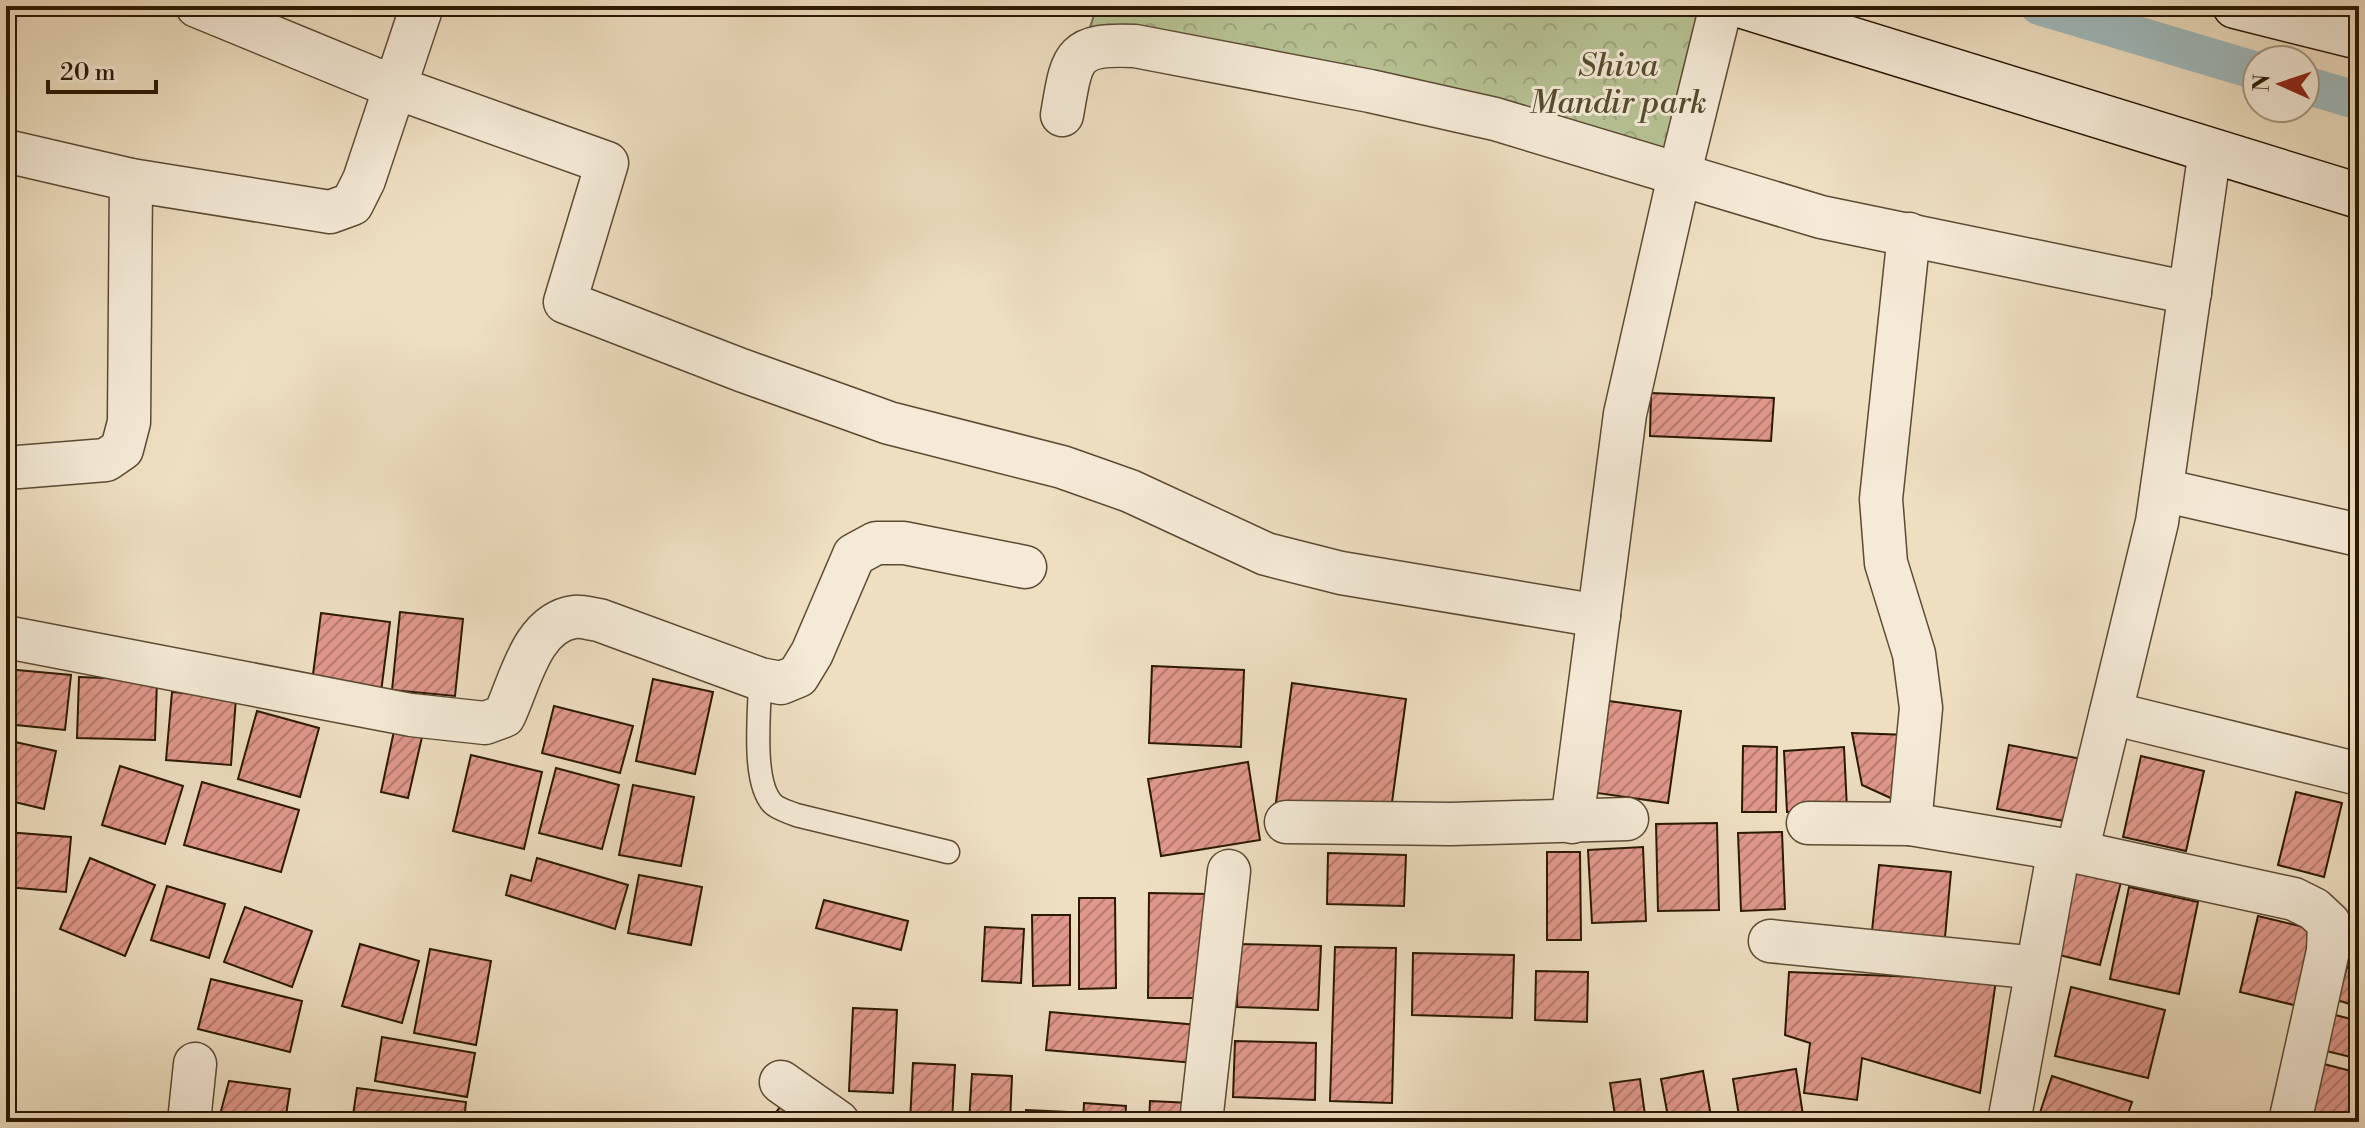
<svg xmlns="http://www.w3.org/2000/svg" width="2365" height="1128" font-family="'Libre Bodoni',serif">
<defs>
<pattern id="forest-crowns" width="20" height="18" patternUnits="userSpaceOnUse" patternTransform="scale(2)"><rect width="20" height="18" fill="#b7c294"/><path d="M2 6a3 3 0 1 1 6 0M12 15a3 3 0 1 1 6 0" fill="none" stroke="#9ea67e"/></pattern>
<pattern id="building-hatch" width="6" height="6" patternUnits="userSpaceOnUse" patternTransform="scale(2)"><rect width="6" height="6" fill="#e0988b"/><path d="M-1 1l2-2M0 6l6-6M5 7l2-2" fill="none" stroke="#b67b6f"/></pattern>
</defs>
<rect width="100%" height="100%" fill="#eedfc1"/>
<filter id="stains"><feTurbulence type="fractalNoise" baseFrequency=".0025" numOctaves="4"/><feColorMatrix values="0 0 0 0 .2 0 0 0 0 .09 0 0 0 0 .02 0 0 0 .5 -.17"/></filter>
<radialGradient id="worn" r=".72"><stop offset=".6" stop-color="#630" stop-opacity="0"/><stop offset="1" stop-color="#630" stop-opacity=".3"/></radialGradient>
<path fill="url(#forest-crowns)" stroke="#716d4b" stroke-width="2" d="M 1097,6 L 1696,6 L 1714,12 L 1679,176 L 1082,52 Z"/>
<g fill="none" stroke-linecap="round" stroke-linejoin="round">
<g stroke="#9fbabd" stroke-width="38">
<path d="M 2039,6 L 2257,71"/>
<path d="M 2305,85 L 2359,101"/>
</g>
</g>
<g fill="url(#building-hatch)" stroke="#2b1802" stroke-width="2">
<path d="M 1651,393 L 1774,398 L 1771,441 L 1650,436 Z"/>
<path d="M 400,612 L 463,619 L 455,696 L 392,690 Z"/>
<path d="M 321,613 L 390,622 L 381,692 L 312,682 Z"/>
<path d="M 1152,666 L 1244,670 L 1241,747 L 1149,743 Z"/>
<path d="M 6,669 L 71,675 L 65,730 L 6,724 Z"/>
<path d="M 79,677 L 157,680 L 155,740 L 77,738 Z"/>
<path d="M 653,679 L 713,692 L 695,774 L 636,761 Z"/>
<path d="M 1292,683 L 1406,699 L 1390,817 L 1276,802 Z"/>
<path d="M 172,692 L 236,698 L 231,765 L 166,760 Z"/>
<path d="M 1609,701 L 1681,711 L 1668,803 L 1597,793 Z"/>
<path d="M 554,706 L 633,726 L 620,773 L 542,753 Z"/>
<path d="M 257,711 L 319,728 L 300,797 L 238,779 Z"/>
<path d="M 394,731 L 422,737 L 408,798 L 381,792 Z"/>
<path d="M 1852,733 L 1909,735 L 1895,800 L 1862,785 Z"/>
<path d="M 6,740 L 56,751 L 44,809 L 6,800 Z"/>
<path d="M 2009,745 L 2082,759 L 2070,822 L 1997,809 Z"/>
<path d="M 1743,746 L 1777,747 L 1776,812 L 1742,812 Z"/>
<path d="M 1844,747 L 1847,809 L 1787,812 L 1784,751 Z"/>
<path d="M 471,755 L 542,772 L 524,849 L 453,831 Z"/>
<path d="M 2141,756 L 2204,771 L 2186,851 L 2123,837 Z"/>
<path d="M 1248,762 L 1260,840 L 1161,856 L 1148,779 Z"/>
<path d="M 120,766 L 183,786 L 165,844 L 102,825 Z"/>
<path d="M 556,768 L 619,785 L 602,849 L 539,833 Z"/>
<path d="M 202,782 L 299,810 L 281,872 L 184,845 Z"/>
<path d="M 633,785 L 694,797 L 681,866 L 619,855 Z"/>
<path d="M 2296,792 L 2342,803 L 2324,877 L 2278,865 Z"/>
<path d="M 1717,823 L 1719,910 L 1658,911 L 1656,824 Z"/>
<path d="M 6,832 L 71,837 L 66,892 L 6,887 Z"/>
<path d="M 1782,832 L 1785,909 L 1741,911 L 1738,833 Z"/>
<path d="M 1643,847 L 1646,921 L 1592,923 L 1588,850 Z"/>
<path d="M 1547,852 L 1580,852 L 1581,940 L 1547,940 Z"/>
<path d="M 1328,853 L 1406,855 L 1404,906 L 1327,904 Z"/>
<path d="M 90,858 L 155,885 L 125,956 L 60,929 Z"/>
<path d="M 537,858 L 628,885 L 615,929 L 506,895 L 511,875 L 531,881 Z"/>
<path d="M 1879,865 L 1951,872 L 1944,948 L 1871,940 Z"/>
<path d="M 2071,870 L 2121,882 L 2100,965 L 2051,953 Z"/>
<path d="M 639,875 L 702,887 L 691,945 L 628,933 Z"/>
<path d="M 167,886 L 225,904 L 209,958 L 151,940 Z"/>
<path d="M 2129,887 L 2198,902 L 2179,994 L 2110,979 Z"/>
<path d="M 1149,893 L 1210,894 L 1209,998 L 1148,998 Z"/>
<path d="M 1079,898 L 1115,898 L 1116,988 L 1079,989 Z"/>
<path d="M 824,900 L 908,921 L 901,950 L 816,928 Z"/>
<path d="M 245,907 L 312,931 L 292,987 L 224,962 Z"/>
<path d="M 1032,915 L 1070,915 L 1070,985 L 1033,986 Z"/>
<path d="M 2258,916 L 2320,931 L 2302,1007 L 2240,992 Z"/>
<path d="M 2359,923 L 2359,958 L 2349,955 Z"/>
<path d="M 985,927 L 1024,929 L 1021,983 L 982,981 Z"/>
<path d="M 360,944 L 419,961 L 402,1023 L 342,1006 Z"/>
<path d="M 1238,944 L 1321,946 L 1318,1010 L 1237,1007 Z"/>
<path d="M 1335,947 L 1396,948 L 1392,1103 L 1330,1101 Z"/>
<path d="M 430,949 L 491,961 L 476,1045 L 414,1033 Z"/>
<path d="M 1413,953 L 1514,955 L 1512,1018 L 1412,1015 Z"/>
<path d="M 2347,967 L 2359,971 L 2359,1007 L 2337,1000 Z"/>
<path d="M 1536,971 L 1588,972 L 1587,1022 L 1535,1020 Z"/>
<path d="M 1789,972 L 1996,980 L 1980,1093 L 1862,1058 L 1857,1100 L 1804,1093 L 1810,1043 L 1785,1035 Z"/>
<path d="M 211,979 L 302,1001 L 290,1052 L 198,1029 Z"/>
<path d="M 2071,987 L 2165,1010 L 2148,1078 L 2055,1056 Z"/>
<path d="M 853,1008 L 897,1010 L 893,1093 L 849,1091 Z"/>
<path d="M 1050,1012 L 1198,1025 L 1194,1063 L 1046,1050 Z"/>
<path d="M 2331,1014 L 2359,1021 L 2359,1059 L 2322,1050 Z"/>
<path d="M 382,1037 L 475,1053 L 467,1097 L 375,1081 Z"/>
<path d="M 1235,1041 L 1316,1043 L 1315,1100 L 1233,1097 Z"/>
<path d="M 913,1063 L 955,1065 L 952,1122 L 910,1122 Z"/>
<path d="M 2320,1063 L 2359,1073 L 2359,1122 L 2309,1111 Z"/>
<path d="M 1796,1069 L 1804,1122 L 1740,1122 L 1733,1079 Z"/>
<path d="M 1703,1071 L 1712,1122 L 1669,1122 L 1661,1079 Z"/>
<path d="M 972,1074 L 1012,1076 L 1010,1122 L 969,1122 Z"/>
<path d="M 2052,1076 L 2132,1102 L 2125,1122 L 2037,1122 Z"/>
<path d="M 1640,1079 L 1646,1122 L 1616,1122 L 1610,1083 Z"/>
<path d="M 229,1081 L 290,1089 L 285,1122 L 218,1122 Z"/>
<path d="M 357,1088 L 466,1102 L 464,1122 L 352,1122 Z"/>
<path d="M 1150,1101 L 1191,1103 L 1190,1122 L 1149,1122 Z"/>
<path d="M 783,1103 L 807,1122 L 769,1122 Z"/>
<path d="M 1084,1103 L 1126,1106 L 1125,1122 L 1083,1122 Z"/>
<path d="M 1026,1110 L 1068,1112 L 1067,1122 L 1025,1122 Z"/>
</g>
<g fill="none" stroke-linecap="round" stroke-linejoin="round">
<g stroke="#5c4a32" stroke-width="25">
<path id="lane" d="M 760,679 C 760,710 751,782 773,804 C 778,809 789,812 796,815 L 948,852"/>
</g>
<g stroke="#5c4a32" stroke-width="45">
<g id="street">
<path d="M 197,6 L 394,87 L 607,163 L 565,302 L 741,370 L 889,423 L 1062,467 L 1130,491 L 1266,554 L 1341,573 L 1599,616"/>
<path d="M 1062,115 C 1072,57 1071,43 1135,46 L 1370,91 L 1495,119 L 1821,217 L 2190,293"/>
<path d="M 6,151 L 131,180 L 330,212 L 352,204 L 364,180 L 422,6"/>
<path d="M 1909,234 L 1881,499 L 1886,563 L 1914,654 L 1921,708 L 1910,824"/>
<path d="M 6,468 L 106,460 L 122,449 L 129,422 L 131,180"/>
<path d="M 2162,490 L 2359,535"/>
<path d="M 6,637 L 411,715 L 485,723 L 504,716 C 520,683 531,623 574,617 C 581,616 591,619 599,620 L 760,679 L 781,683 L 798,676 L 812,653 L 854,555 L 876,543 L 904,543 L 1025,567"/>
<path d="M 2111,713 L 2359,774"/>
<path d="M 1286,822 L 1451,824 L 1627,819"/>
<path d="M 1572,822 L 1625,414 L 1679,176 L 1721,6"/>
<path d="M 1808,823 L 1910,824 L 2077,852 L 2294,899 L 2314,909 L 2329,923 L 2328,951 L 2290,1122"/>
<path d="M 2077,852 L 2157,522 L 2210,150"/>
<path d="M 1770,941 L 2037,968"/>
<path d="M 781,1082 L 838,1122"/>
<path d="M 189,1122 L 195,1064"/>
<path d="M 1201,1122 L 1229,871"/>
<path d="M 2009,1122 L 2059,849"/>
</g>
</g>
<g stroke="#2b1802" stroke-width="47">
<g id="secondary">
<path d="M 1743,6 L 2359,196"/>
<path d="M 2235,6 L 2359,37"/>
</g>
</g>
<use href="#lane" stroke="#f4ead7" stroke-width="22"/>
<use href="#street" stroke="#f4ead7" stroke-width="42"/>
<use href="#secondary" stroke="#f4ead7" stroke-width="44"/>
</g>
<g text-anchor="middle" stroke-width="6" stroke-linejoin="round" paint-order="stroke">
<g font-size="32" font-style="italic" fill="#554b2e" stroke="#f4ead7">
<text x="1618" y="76">Shiva<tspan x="1618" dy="37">Mandir park</tspan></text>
</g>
</g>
<rect width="2365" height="1128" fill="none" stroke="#eedfc1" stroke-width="32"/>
<rect x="8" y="8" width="2349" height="1112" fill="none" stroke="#2b1802" stroke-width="4"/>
<rect x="16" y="16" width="2333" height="1096" fill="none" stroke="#2b1802" stroke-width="2"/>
<g transform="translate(2281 84) rotate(273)"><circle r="38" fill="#f4ead7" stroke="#a49682" stroke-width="2"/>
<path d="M0-6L14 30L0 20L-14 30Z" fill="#8f2418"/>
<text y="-12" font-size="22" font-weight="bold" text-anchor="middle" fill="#2b1802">N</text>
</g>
<path d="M48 80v12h108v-12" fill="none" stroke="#2b1802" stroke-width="4"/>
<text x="60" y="80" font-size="24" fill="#2b1802" stroke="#f4ead7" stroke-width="6" paint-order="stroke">20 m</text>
<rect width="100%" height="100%" filter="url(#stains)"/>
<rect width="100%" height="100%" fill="url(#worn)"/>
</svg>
